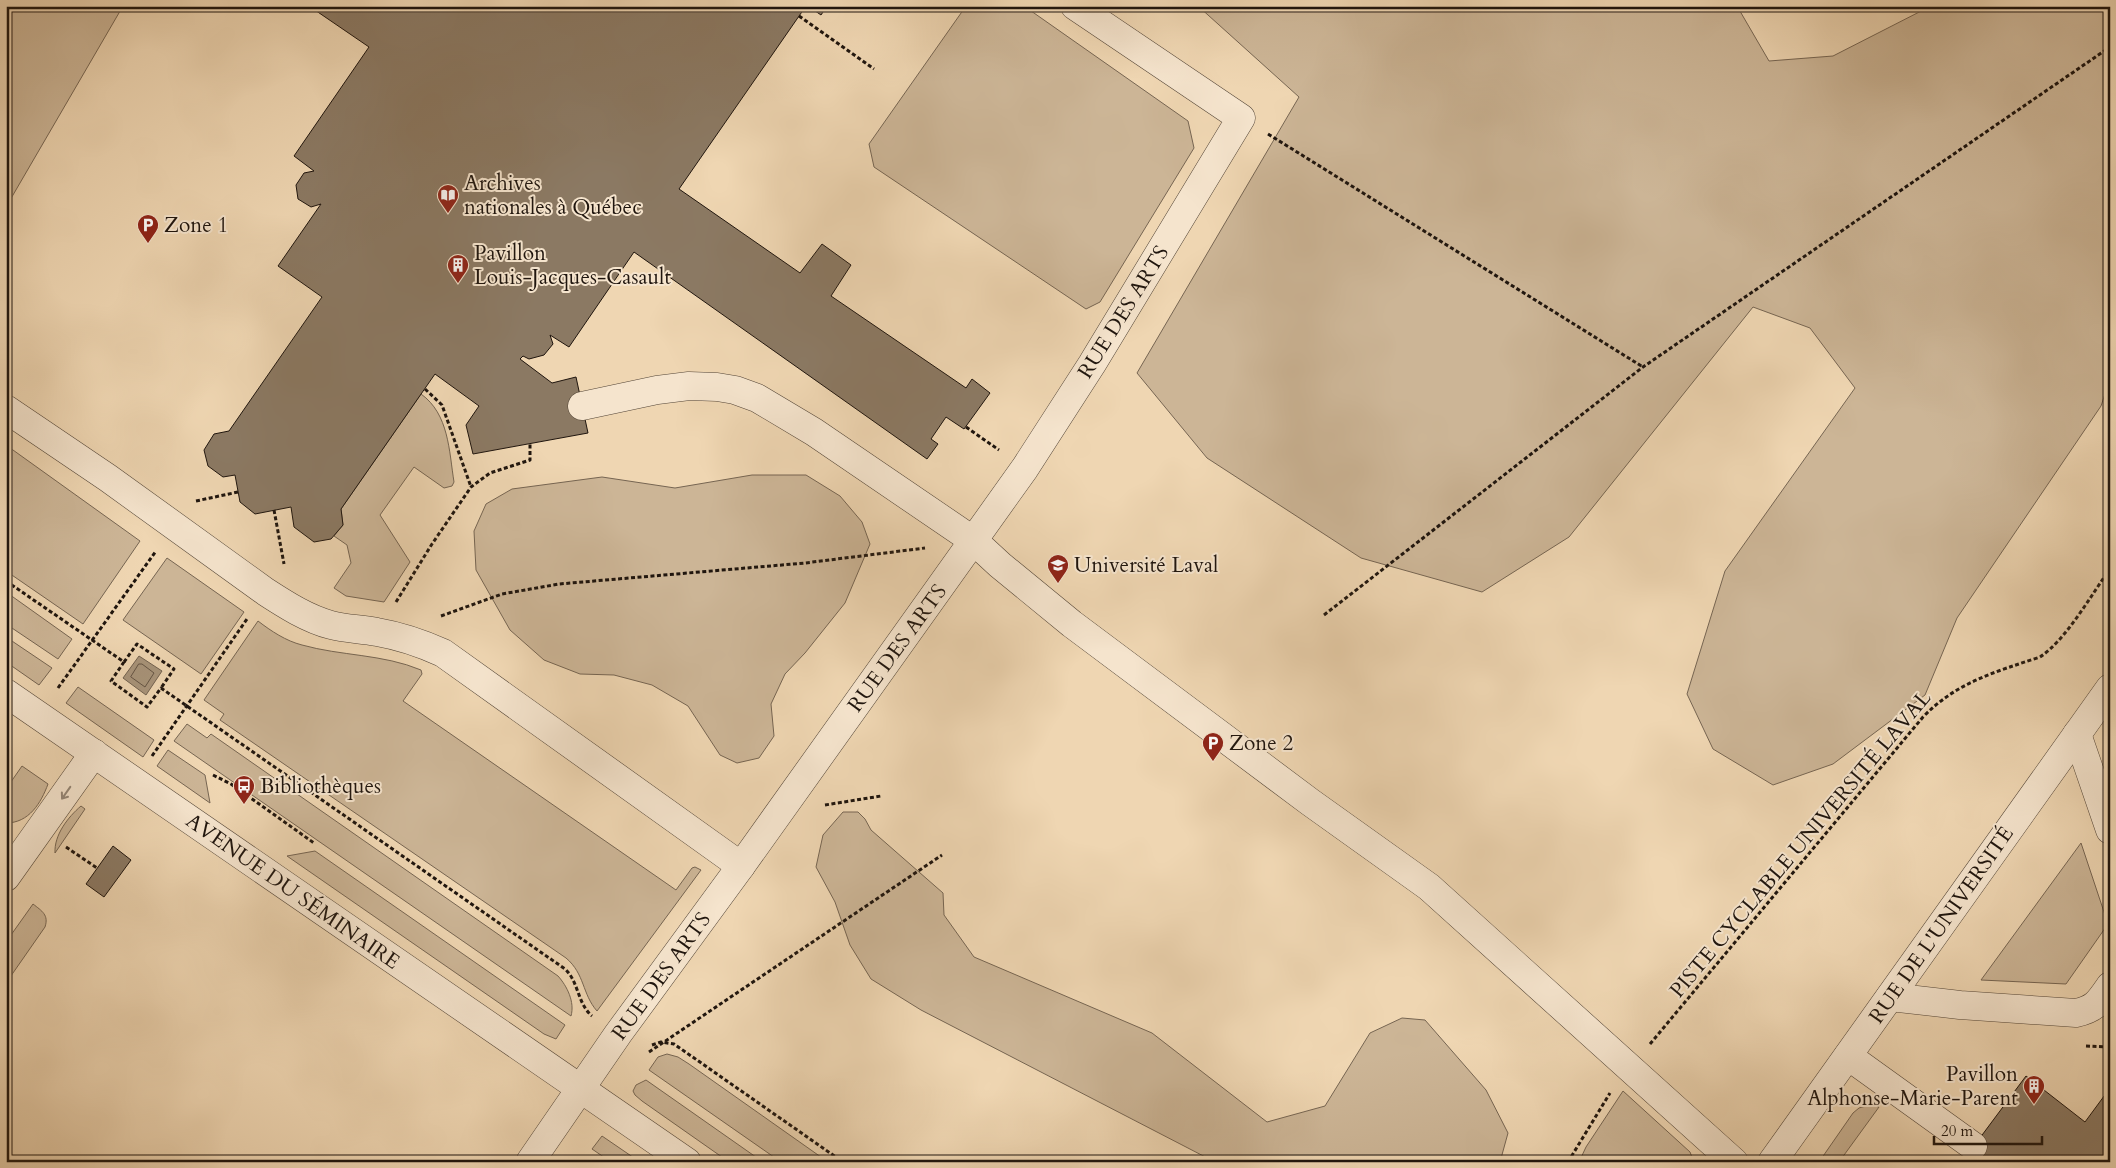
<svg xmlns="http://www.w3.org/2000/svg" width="2116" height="1168" font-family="Cardo,serif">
<rect width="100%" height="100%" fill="#efd6b2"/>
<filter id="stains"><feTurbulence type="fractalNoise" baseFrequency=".004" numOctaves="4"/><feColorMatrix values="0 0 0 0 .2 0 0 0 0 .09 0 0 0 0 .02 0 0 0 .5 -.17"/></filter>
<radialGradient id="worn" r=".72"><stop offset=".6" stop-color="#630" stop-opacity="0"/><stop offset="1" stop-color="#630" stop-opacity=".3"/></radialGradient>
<g fill="#ccb596" stroke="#766552">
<path d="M 6,6 L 123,6 L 6,207 Z"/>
<path d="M 966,6 L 1024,6 L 1188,121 L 1194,148 L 1100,302 L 1086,309 L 874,167 L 869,144 Z"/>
<path d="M 1198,6 L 1737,6 L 1769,61 L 1833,56 L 1931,6 L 2110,6 L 2110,379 L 2101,406 L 1957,618 L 1925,695 L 1833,764 L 1773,785 L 1713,749 L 1687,694 L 1725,571 L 1855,388 L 1810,328 L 1753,307 L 1569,537 L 1482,592 L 1361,558 L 1207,458 L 1137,373 L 1299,97 Z"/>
<path d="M 421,394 C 449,414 449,451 454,482 L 452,486 L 444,488 L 414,467 L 380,515 L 410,562 L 384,602 L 346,596 L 334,588 L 351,563 L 347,545 L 334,536 L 343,525 L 341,509 Z"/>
<path d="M 6,445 L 140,541 L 83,624 L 6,571 Z"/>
<path d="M 752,475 L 806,475 L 840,496 L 862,522 L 870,544 L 845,603 L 805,653 L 785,674 L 771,704 L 774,736 L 759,758 L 737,763 L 720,755 L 688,706 L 652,685 L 614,675 L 580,674 L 544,660 L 510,630 L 476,570 L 474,531 L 486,504 L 512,489 L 602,477 L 675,488 Z"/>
<path d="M 167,558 L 244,612 L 201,674 L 123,620 Z"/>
<path d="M 6,592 L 72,639 L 58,659 L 6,624 Z"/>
<path d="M 258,621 C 271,631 286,641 302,645 C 341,656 383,654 421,670 L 422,674 L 403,701 L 676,890 L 692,868 L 695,867 L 701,870 L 597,1011 C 582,994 585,974 566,958 L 220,720 L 224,714 L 204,700 Z"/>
<path d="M 6,637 L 52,668 L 39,685 L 6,662 Z"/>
<path d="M 78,687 L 154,740 L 143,757 L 66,703 Z"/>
<path d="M 187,724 L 207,738 L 211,734 L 558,976 C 567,986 575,1002 571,1016 L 174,741 Z"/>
<path d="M 168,750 L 205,775 L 210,803 L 157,766 Z"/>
<path d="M 22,766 L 48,784 C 41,803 29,823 6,823 L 6,789 Z"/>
<path d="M 81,806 L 85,809 L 55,853 C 54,835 68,817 81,806 Z"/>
<path d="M 843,812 L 858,812 L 865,819 L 871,830 L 943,893 L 944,915 L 974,957 L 1152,1033 L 1267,1122 L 1325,1106 L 1370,1033 L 1402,1018 L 1425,1020 L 1486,1090 L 1508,1133 L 1500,1162 L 1215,1162 L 921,1010 L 871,979 L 850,945 L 835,902 L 816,867 L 823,835 Z"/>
<path d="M 2081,843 L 2108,924 L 2066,984 L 1981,980 Z"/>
<path d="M 315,851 L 565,1025 L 556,1039 L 544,1034 L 287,856 Z"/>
<path d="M 33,904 C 42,911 49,915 45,927 L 6,983 L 6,942 Z"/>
<path d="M 667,1054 L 678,1057 L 689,1064 L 828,1162 L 781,1162 L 649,1070 L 658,1057 Z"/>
<path d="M 646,1080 L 763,1162 L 729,1162 L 642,1101 L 635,1095 L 633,1091 L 636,1085 Z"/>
<path d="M 1623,1091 L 1690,1152 L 1694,1162 L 1579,1162 L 1586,1147 Z"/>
<path d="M 1869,1105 L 1879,1107 L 1839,1162 L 1819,1162 L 1853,1113 L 1859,1108 Z"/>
<path d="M 602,1136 L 640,1162 L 611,1162 L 592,1149 Z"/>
</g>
<path fill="#a8947a" stroke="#71614f" d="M 139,656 L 162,671 L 146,695 L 123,678 Z"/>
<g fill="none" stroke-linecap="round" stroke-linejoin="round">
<path stroke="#645444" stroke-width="1" d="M 139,664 L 142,664 L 154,673 L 145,687 L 131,677 Z"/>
</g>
<g fill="#8b7963" stroke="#1f150e">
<path d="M 309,6 L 806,6 L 679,189 L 800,273 L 822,244 L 851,265 L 831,296 L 966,388 L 972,379 L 990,393 L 964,429 L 946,417 L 931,439 L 938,444 L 927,459 L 634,252 L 569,347 L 550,335 L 553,344 L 544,355 L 529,359 L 523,356 L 520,359 L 552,383 L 576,377 L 588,433 L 473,454 L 466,425 L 479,406 L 435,374 L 341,509 L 343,525 L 331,539 L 314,542 L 294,527 L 291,507 L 255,514 L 240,502 L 235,475 L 223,477 L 208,466 L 204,450 L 214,434 L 229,431 L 322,297 L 278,266 L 321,204 L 311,207 L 298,199 L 296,185 L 304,173 L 314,171 L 294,156 L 369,47 Z"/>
<path d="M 808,6 L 827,6 L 821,15 Z"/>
<path d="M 113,846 L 131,860 L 104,897 L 86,884 Z"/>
<path d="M 2026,1076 L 2085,1122 L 2110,1088 L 2110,1162 L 1962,1162 Z"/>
</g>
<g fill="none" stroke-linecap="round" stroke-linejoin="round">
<g stroke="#534537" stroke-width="29">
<g id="minor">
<path d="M 582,406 L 657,390 L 689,386 L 717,387 L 735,390 L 757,398 L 814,432 L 974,541 L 1000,565 L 1072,624 L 1310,802 L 1429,887 L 1734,1162"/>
<path d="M 6,409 L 108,478 L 266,592 C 286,605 308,619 331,625 C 346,629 362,629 377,632 C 400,636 421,643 443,653 L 741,866"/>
<path d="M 6,693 L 687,1162"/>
<path d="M 2077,734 L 2110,830"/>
<path d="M 6,877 L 94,753"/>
<path d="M 1890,997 L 1960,1005 L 2076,1013 C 2095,1009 2099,1002 2110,986"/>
<path d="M 1848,1056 L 1973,1146"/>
<path d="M 530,1162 L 618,1034 L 741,866 L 1025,468 L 1092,364 L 1241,118 L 1075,6"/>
<path d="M 1772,1162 L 2110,688"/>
</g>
</g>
<g stroke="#1f150e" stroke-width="3" stroke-dasharray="4 2.5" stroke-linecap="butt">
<path d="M 799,16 L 874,69"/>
<path d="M 1268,134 L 1643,367"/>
<path d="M 425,389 L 442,405 L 471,487"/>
<path d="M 966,427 L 999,450"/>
<path d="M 196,501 L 238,492"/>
<path d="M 274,510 L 284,564"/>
<path d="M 6,581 L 124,662 L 111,681 L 147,707 L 161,688 L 565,969 C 579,982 577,1003 592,1016"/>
<path d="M 396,602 L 432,544 L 471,487 L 490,473 L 530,460 L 530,444"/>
<path d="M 1324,615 L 1643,367 L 2110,47"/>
<path d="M 441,616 L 502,594 L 559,584 L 805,563 L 925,548"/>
<path d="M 124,662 L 137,644 L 174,669 L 161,688"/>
<path d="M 58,688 L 156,551"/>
<path d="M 152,756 L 247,619"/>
<path d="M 213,775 L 231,784 L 314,843"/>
<path d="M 825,805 L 881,796"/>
<path d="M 66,847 L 97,868"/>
<path d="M 1650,1044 L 1923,717 C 1957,682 1995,672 2040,657 C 2066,640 2091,595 2110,569"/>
<path d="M 652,1045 L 661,1042 L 674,1044 L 843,1162"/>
<path d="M 2086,1046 L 2110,1047"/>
<path d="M 649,1052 L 942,855"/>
<path d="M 1568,1162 L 1610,1093"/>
</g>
<use href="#minor" stroke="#f5e4cd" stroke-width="28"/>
</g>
<defs><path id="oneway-shaft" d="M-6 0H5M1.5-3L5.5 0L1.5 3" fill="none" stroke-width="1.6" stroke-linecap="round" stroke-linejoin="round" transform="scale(1.25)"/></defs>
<use stroke="#958777" href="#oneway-shaft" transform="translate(66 793) rotate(125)"/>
<defs>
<g id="library-pin" transform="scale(1.125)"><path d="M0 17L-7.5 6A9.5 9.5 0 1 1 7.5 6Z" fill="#8f2418" stroke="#f5e4cd"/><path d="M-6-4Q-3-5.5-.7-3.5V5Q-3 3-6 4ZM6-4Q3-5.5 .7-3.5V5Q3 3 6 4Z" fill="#fff"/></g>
<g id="parking-pin" transform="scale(1.125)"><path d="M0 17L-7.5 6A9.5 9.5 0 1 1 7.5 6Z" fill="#8f2418" stroke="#f5e4cd"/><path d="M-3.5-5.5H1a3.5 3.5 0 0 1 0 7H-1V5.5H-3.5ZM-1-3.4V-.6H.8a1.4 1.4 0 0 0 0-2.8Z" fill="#fff"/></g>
<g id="building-pin" transform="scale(1.125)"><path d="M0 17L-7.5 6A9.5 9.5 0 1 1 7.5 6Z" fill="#8f2418" stroke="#f5e4cd"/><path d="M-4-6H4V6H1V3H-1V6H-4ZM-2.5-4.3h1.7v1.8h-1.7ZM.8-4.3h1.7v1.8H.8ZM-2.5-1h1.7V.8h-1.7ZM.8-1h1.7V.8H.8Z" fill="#fff"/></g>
<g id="university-pin" transform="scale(1.125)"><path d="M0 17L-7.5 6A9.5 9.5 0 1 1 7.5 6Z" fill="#8f2418" stroke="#f5e4cd"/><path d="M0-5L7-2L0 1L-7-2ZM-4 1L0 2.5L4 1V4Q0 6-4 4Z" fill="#fff"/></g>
<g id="bus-pin" transform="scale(1.125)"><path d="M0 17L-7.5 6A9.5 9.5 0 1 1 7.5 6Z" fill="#8f2418" stroke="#f5e4cd"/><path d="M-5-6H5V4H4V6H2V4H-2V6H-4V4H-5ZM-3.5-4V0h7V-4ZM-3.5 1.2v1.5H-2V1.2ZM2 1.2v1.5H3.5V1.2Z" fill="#fff"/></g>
</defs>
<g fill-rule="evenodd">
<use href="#library-pin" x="448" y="195"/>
<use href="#parking-pin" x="148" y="225"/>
<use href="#building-pin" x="458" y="265"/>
<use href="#university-pin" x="1058" y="565"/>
<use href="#parking-pin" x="1213" y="743"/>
<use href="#bus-pin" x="244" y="786"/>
<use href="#building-pin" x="2034" y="1086"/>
</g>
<g text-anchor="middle" stroke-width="4" stroke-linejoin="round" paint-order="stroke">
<g font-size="21" fill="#1f150e" stroke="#f5e4cd" text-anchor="start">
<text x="464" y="190">Archives<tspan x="464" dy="24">nationales à Québec</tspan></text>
<text x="164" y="232">Zone 1</text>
<text x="474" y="260">Pavillon<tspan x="474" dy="24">Louis-Jacques-Casault</tspan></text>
<text x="1074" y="572">Université Laval</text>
<text x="1229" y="750">Zone 2</text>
<text x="260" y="793">Bibliothèques</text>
<text x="2018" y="1081" text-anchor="end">Pavillon<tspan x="2018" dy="24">Alphonse-Marie-Parent</tspan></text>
</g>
<g font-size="21" fill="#1f150e" stroke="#f5e4cd">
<text transform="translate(1123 312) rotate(-58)" y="7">RUE DES ARTS</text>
<text transform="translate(897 648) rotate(-54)" y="7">RUE DES ARTS</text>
<text transform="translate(1800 844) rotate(-50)" y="7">PISTE CYCLABLE UNIVERSITÉ LAVAL</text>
<text transform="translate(293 891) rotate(35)" y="7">AVENUE DU SÉMINAIRE</text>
<text transform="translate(1941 925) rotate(-55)" y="7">RUE DE L'UNIVERSITÉ</text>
<text transform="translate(661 976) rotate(-54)" y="7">RUE DES ARTS</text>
</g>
</g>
<rect width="2116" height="1168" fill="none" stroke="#efd6b2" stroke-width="25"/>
<rect x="8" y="8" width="2101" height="1153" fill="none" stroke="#1f150e" stroke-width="2.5"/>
<rect x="12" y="12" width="2091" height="1143" fill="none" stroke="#1f150e"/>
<path d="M1934 1136v8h108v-8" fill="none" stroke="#1f150e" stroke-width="2.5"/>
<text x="1941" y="1136" font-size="15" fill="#1f150e" stroke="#f5e4cd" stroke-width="4" paint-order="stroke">20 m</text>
<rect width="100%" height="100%" filter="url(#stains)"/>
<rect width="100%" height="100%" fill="url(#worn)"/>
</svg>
